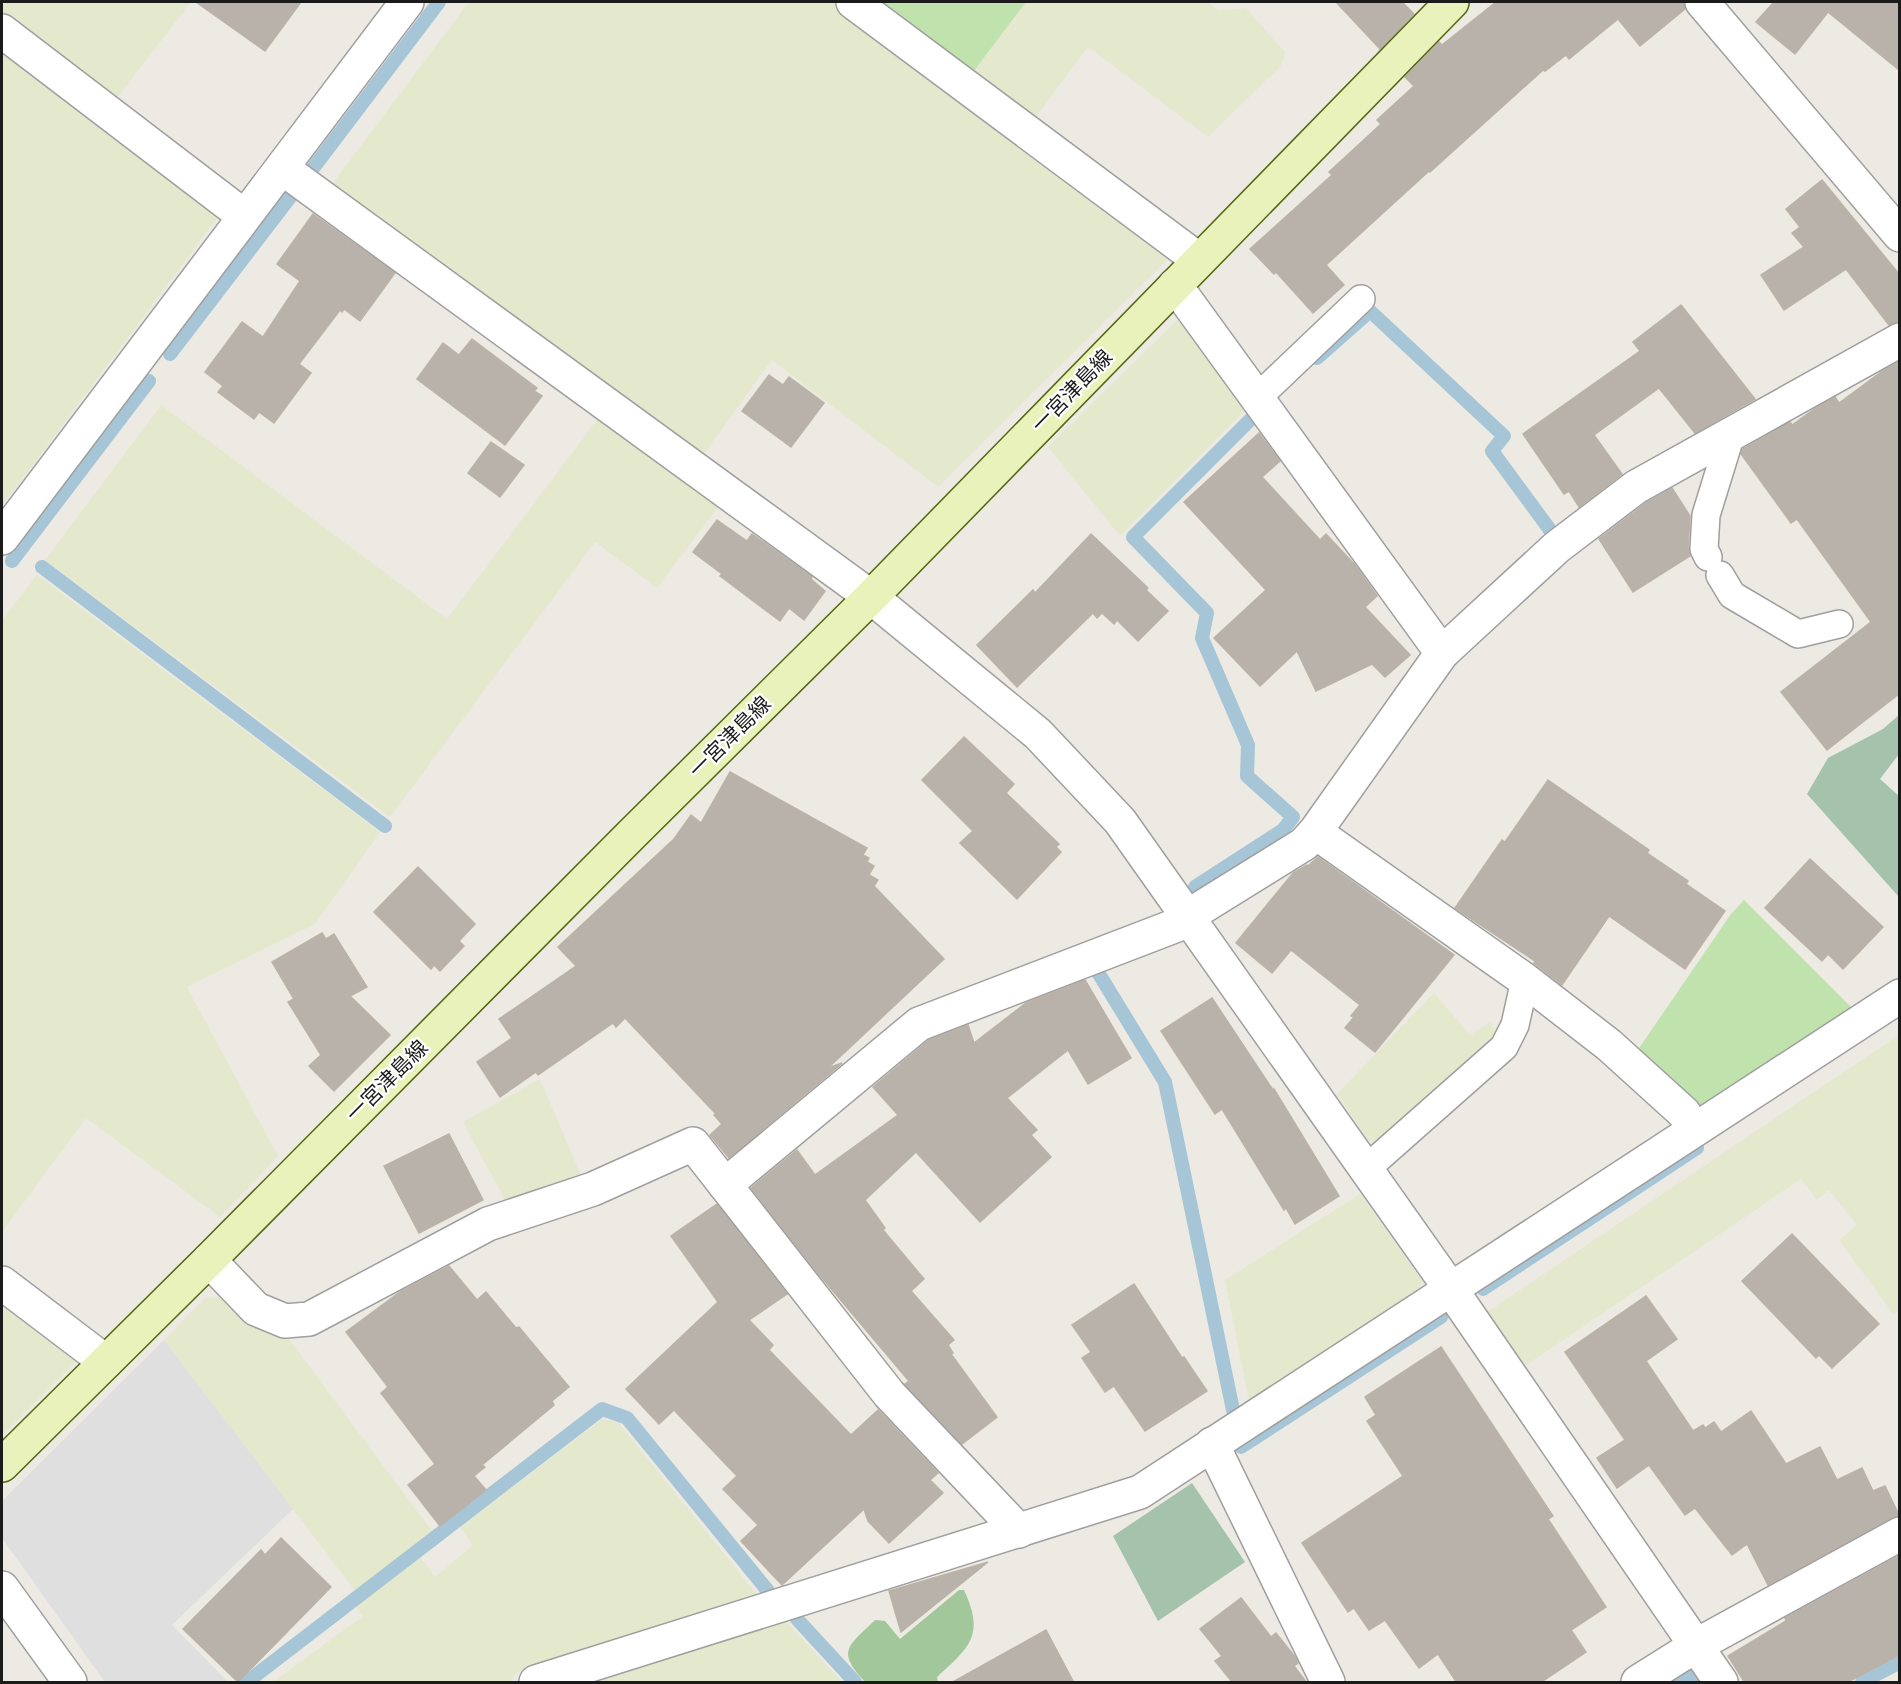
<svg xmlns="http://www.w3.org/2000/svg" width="1901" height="1684" font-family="'Alegreya Sans','Noto Sans JP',sans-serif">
<rect width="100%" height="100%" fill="#eceae2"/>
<g fill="#e4e9ce">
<path d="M 2,2 L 191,2 L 113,103 L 2,18 Z"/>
<path d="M 469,2 L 831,2 L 1160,246 L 1167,260 L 938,487 L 772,360 L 700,459 L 332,184 Z"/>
<path d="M 1026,2 L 1208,2 L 1218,10 L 1246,8 L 1285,52 L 1281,66 L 1208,137 L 1088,47 L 1032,122 L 970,76 Z"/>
<path d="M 2,41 L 221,213 L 2,506 Z"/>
<path d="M 1183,314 L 1250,405 L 1120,536 L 1048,447 Z"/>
<path d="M 161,405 L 447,619 L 602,413 L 722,502 L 657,588 L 595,542 L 390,817 L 45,560 Z"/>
<path d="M 37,575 L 380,832 L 315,924 L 187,987 L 278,1156 L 220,1217 L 86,1118 L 2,1232 L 2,620 Z"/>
<path d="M 1434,993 L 1470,1035 L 1490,1022 L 1497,1035 L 1382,1140 L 1369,1142 L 1337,1094 Z"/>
<path d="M 1899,1035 L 1899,1310 L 1893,1314 L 1839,1240 L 1857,1225 L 1829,1190 L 1817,1200 L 1801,1179 L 1525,1366 L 1487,1312 Z"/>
<path d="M 540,1079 L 583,1180 L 507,1204 L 463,1122 Z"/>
<path d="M 1360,1194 L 1423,1282 L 1416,1293 L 1249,1401 L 1225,1280 Z"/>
<path d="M 2,1296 L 81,1357 L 2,1436 Z"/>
<path d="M 224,1297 L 246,1322 L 274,1337 L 289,1339 L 432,1531 L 356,1592 L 164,1340 L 205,1298 Z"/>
<path d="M 602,1419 L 618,1422 L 759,1597 L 516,1674 L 510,1682 L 273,1682 L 363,1616 L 356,1607 L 420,1557 L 435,1577 L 473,1545 L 460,1527 Z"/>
<path d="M 785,1620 L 842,1682 L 579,1682 Z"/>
</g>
<g fill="#c0e2ac">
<path d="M 868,2 L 1026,2 L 970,76 Z"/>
<path d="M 1744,900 L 1852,1008 L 1700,1111 L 1633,1057 L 1731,914 Z"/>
</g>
<path fill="#a2c79a" d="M 959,1590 L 964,1590 C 985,1635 970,1647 937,1677 L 938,1682 L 865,1682 C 836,1650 848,1647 875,1620 L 885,1621 L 900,1639 Z"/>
<g fill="#a5c2ad">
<path d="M 1899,715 L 1899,754 L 1880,779 L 1899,796 L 1899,897 L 1807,794 L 1828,758 L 1883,729 Z"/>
<path d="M 1192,1483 L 1245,1562 L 1158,1621 L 1113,1536 Z"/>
</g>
<path fill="#dfdfdf" d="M 164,1340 L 293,1509 L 172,1625 L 228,1682 L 105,1682 L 2,1538 L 2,1501 Z"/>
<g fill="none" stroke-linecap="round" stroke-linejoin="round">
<g stroke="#a6c5d6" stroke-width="14">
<path d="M 314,167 L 439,2"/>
<path d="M 170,354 L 291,196"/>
<path d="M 1317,358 L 1370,311 L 1504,436 L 1492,451 L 1553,534"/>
<path d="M 12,561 L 149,381"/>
<path d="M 42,567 L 385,826"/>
<path d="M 1195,887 L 1283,830 L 1293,817 L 1247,776 L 1248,745 L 1202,638 L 1207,613 L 1133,537 L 1252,418"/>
<path d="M 1099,974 L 1165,1082 L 1233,1410"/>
<path d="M 1483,1289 L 1697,1148"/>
<path d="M 1241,1447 L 1441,1317"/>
<path d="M 797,1619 L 855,1682"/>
<path d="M 247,1682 L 602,1409 L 627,1418 L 768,1591"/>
<path d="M 1672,1682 L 1688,1672 L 1695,1682"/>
<path d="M 1862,1682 L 1900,1662"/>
</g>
</g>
<g fill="#b8b2ab" stroke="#bcb2a6" stroke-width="1.5">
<path d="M 196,2 L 301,2 L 265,51 Z"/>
<path d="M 1336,2 L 1402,2 L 1414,14 L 1380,49 Z"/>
<path d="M 1496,2 L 1684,2 L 1685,9 L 1640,46 L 1618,19 L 1569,59 L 1566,55 L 1545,71 L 1543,70 L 1430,172 L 1429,171 L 1326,265 L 1344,285 L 1313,313 L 1276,272 L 1274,274 L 1250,249 L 1332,175 L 1329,172 L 1381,124 L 1377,120 L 1414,86 L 1405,77 L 1439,42 L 1442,45 Z"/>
<path d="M 1774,2 L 1899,2 L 1899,70 L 1828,12 L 1795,54 L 1756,22 Z"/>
<path d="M 1822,180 L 1899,274 L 1899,321 L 1889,325 L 1846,269 L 1784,310 L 1761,275 L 1804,247 L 1792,233 L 1800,227 L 1786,209 Z"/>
<path d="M 313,214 L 395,273 L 360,321 L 344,309 L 342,312 L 340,310 L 299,364 L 311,373 L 274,423 L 259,412 L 254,419 L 218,392 L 223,386 L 205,372 L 242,322 L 263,337 L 300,281 L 277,264 Z"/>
<path d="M 1681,305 L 1755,399 L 1695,433 L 1659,388 L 1594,435 L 1622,474 L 1579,507 L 1569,491 L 1564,494 L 1523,434 L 1640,351 L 1633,342 Z"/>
<path d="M 472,339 L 537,388 L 534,391 L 542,396 L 505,445 L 417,379 L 443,343 L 459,355 Z"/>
<path d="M 1899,362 L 1899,694 L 1827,750 L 1781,692 L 1871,622 L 1797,519 L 1791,523 L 1741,454 L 1743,449 L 1790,422 L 1792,425 L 1816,408 L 1835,397 L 1839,403 L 1884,370 Z"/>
<path d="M 769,375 L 783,385 L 789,377 L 824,403 L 791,447 L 742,411 Z"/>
<path d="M 1259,433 L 1280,461 L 1262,477 L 1320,540 L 1326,534 L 1355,565 L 1377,596 L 1365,607 L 1410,655 L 1385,677 L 1372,664 L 1316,691 L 1297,651 L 1260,686 L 1214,638 L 1266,590 L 1184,502 Z"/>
<path d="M 491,442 L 524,465 L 500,497 L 468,473 Z"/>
<path d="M 1672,488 L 1690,516 L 1688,548 L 1690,556 L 1633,592 L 1599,539 L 1646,503 Z"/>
<path d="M 717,520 L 747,541 L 752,534 L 812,577 L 811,579 L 825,591 L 804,620 L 789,608 L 780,621 L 720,576 L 722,574 L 693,552 Z"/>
<path d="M 1091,534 L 1148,588 L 1146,590 L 1168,611 L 1138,641 L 1117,620 L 1114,624 L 1102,613 L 1097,618 L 1093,613 L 1017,687 L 977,645 L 1033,590 L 1035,593 Z"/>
<path d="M 964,737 L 1014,784 L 1006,793 L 1059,844 L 1056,847 L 1061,852 L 1017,899 L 960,843 L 973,831 L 922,780 Z"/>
<path d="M 730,772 L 867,848 L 863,855 L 869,858 L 867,862 L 874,866 L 869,875 L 878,880 L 874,886 L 944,959 L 828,1068 L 842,1063 L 840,1065 L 729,1158 L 710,1135 L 722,1124 L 714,1115 L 716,1114 L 625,1018 L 616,1027 L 613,1023 L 538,1075 L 536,1072 L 500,1097 L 477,1062 L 512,1038 L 499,1019 L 576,966 L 558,947 L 674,839 L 691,815 L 701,823 Z"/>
<path d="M 1548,780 L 1649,850 L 1647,853 L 1688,881 L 1686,884 L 1725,911 L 1685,969 L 1609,916 L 1562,985 L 1534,963 L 1535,961 L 1455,908 L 1502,840 L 1505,842 Z"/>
<path d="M 1318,857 L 1454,955 L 1375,1052 L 1345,1028 L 1354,1017 L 1351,1016 L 1360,1005 L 1291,950 L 1272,973 L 1236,943 L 1293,873 L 1307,865 L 1308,866 Z"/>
<path d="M 1810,859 L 1883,927 L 1843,969 L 1828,954 L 1822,961 L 1765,908 Z"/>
<path d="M 418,867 L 475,924 L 459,941 L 464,946 L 440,971 L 434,965 L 431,969 L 374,912 Z"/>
<path d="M 322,933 L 326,939 L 334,934 L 367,987 L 350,996 L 390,1035 L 334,1091 L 309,1066 L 321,1055 L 288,1002 L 294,999 L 272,962 Z"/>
<path d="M 1085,980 L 1131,1058 L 1088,1084 L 1068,1050 L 1007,1098 L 1037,1130 L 1031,1135 L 1051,1157 L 980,1222 L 916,1152 L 865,1200 L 885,1228 L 883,1230 L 924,1279 L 911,1291 L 954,1340 L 948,1345 L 953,1353 L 951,1354 L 997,1417 L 962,1444 L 905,1384 L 909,1381 L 817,1272 L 751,1188 L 797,1150 L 815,1175 L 898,1115 L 873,1087 L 929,1040 L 968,1025 L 974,1043 L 1026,1003 Z"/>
<path d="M 1212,998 L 1273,1090 L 1274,1089 L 1339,1196 L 1295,1224 L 1286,1208 L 1284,1210 L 1222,1109 L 1215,1114 L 1161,1031 Z"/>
<path d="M 449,1134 L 483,1200 L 419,1233 L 384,1166 Z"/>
<path d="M 717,1204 L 787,1294 L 749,1320 L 773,1345 L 769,1350 L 851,1435 L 878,1410 L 938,1473 L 930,1480 L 943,1493 L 889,1543 L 868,1521 L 864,1509 L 782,1585 L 741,1541 L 758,1525 L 723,1489 L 737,1476 L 674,1410 L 659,1424 L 626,1389 L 718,1302 L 671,1236 Z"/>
<path d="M 1792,1234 L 1879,1324 L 1832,1368 L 1819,1355 L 1816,1358 L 1742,1281 Z"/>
<path d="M 449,1266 L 477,1300 L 486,1292 L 516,1328 L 519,1327 L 569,1387 L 552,1401 L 554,1405 L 482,1465 L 485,1467 L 474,1476 L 486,1490 L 440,1526 L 408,1485 L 435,1464 L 381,1393 L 388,1387 L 346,1332 L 400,1292 Z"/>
<path d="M 1134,1284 L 1182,1358 L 1184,1357 L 1207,1391 L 1145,1431 L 1114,1386 L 1105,1392 L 1082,1358 L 1091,1352 L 1072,1325 Z"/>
<path d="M 1646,1296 L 1677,1339 L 1646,1361 L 1693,1431 L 1703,1425 L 1705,1428 L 1714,1422 L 1721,1432 L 1751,1411 L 1786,1464 L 1820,1447 L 1837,1480 L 1862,1468 L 1873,1491 L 1885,1486 L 1899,1515 L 1891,1518 L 1768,1585 L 1747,1544 L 1732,1555 L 1695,1508 L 1685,1515 L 1649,1465 L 1617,1488 L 1597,1458 L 1625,1440 L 1565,1352 Z"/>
<path d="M 1441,1347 L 1553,1516 L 1548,1519 L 1606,1607 L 1571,1630 L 1586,1652 L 1540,1683 L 1457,1683 L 1438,1654 L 1419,1668 L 1385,1620 L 1369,1630 L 1354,1608 L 1348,1612 L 1302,1543 L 1403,1476 L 1367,1421 L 1376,1415 L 1365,1397 Z"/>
<path d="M 281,1538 L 331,1587 L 238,1682 L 183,1629 L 261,1550 L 265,1555 Z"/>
<path d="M 1899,1556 L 1899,1655 L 1846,1683 L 1745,1683 L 1728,1656 L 1786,1621 L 1785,1618 Z"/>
<path d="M 988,1562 L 901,1632 L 889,1591 Z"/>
<path d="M 1241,1598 L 1271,1637 L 1276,1633 L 1295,1657 L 1298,1663 L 1294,1666 L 1307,1683 L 1233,1683 L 1215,1661 L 1222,1656 L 1200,1629 Z"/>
<path d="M 1046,1630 L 1074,1683 L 951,1683 Z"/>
</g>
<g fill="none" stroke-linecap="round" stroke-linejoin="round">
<g stroke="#9f9f9f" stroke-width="30">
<g id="service">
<path d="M 1257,398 L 1361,299"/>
<path d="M 1708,557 L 1704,549 L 1706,515 L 1731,434"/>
<path d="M 1720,575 L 1732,595 L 1798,634 L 1839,624"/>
<path d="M 1366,1169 L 1504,1047 L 1515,1025 L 1525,980"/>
</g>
</g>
<g stroke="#9f9f9f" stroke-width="36">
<g id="minor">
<path d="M 853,2 L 1199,260"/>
<path d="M 1702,2 L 1900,235"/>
<path d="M 2,31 L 244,216"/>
<path d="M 282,168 L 871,597 L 1038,734 L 1120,821 L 1450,1288 L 1721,1682"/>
<path d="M 1175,285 L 1442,653 L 1557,547 L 1636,487 L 1900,340"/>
<path d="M 2,538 L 407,2"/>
<path d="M 1315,832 L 1525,980 L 1609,1045 L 1684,1113 L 1694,1130"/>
<path d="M 1188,916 L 1304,844 L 1315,832 L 1442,653"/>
<path d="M 725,1185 L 919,1024 L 1190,920"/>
<path d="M 209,1260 L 256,1309 L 285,1321 L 309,1319 L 488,1224 L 593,1189 L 693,1144 L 889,1394 L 1019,1531"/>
<path d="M 2,1283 L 106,1362"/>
<path d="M 1212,1444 L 1328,1682"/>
<path d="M 536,1682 L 1140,1492 L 1900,996"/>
<path d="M 1638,1682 L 1697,1645 L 1900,1534"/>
</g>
</g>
<g stroke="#9f9f9f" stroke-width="36">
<path id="tertiary" d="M 2,1588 L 70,1682"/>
</g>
<g stroke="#52660f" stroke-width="36">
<path id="secondary" d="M 2,1465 L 209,1260 L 630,836 L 871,597 L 1452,2"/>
</g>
<use href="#service" stroke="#fff" stroke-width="27"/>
<use href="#minor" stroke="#fff" stroke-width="33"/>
<use href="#tertiary" stroke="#fff" stroke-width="33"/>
<use href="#secondary" stroke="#e8f2ba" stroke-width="33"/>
</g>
<g text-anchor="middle" stroke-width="4.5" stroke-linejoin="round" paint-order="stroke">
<g font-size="21" fill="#1b1b1b" stroke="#fff">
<text transform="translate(1072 391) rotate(-46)" y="7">一宮津島線</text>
<text transform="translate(730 737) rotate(-45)" y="7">一宮津島線</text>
<text transform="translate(387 1081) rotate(-45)" y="7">一宮津島線</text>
</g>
</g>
<rect width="1901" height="1684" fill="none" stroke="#1b1b1b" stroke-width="6"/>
</svg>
